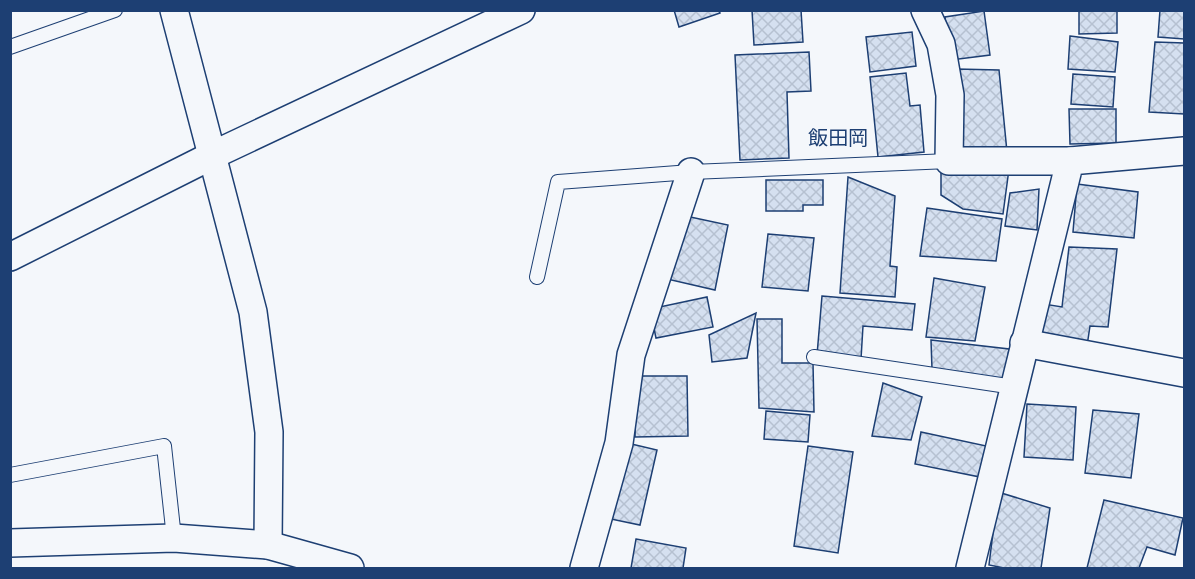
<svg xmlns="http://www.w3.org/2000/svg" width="1195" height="579" font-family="'DM Sans','Noto Sans JP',sans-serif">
<defs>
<pattern id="building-cross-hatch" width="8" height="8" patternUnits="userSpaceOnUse" patternTransform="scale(1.5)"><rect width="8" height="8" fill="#d5e0f0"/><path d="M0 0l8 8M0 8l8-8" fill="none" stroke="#b6c1d1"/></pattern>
</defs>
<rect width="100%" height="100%" fill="#f4f7fb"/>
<g fill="url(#building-cross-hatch)" stroke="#1d3f73" stroke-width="1.5">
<path d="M 674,10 L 719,10 L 720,13 L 679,27 Z"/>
<path d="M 752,10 L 801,10 L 803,42 L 754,45 Z"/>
<path d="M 1079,10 L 1117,10 L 1117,33 L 1079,34 Z"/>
<path d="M 1160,10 L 1184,10 L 1184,39 L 1158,37 Z"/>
<path d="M 984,11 L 990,55 L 951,60 L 945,17 Z"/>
<path d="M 912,32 L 916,66 L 870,72 L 866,37 Z"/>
<path d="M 1070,36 L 1118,42 L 1115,72 L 1068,69 Z"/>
<path d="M 1155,42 L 1184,43 L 1184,114 L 1149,112 Z"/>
<path d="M 809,52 L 811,91 L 787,92 L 789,158 L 740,160 L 735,55 Z"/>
<path d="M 956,69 L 999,70 L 1007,152 L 959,154 Z"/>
<path d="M 906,73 L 910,106 L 920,105 L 924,152 L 878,157 L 870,77 Z"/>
<path d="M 1073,74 L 1115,77 L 1113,107 L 1071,104 Z"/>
<path d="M 1069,109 L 1116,109 L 1116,143 L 1070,144 Z"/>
<path d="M 941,166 L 1009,169 L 1003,214 L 963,209 L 941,195 Z"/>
<path d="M 848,177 L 895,196 L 890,266 L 897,267 L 895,297 L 840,293 Z"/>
<path d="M 766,180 L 823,180 L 823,205 L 803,205 L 803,211 L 766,211 Z"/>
<path d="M 1077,184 L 1138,192 L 1134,238 L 1073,232 Z"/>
<path d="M 1039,189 L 1037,230 L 1005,226 L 1010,193 Z"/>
<path d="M 927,208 L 1002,219 L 996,261 L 920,256 Z"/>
<path d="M 681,215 L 728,225 L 715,290 L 667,279 Z"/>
<path d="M 768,234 L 814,238 L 808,291 L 762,287 Z"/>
<path d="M 1069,247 L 1117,249 L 1108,327 L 1090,326 L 1087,346 L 1040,340 L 1044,304 L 1062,307 Z"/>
<path d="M 934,278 L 985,287 L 975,341 L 926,337 Z"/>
<path d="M 822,296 L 915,304 L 912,330 L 863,326 L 861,359 L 817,355 Z"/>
<path d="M 707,297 L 713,327 L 656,338 L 650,309 Z"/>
<path d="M 756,313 L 747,358 L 712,362 L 709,335 Z"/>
<path d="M 757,319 L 782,319 L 782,363 L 813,363 L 814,412 L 759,408 Z"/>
<path d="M 931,340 L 1009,349 L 1004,381 L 932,369 Z"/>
<path d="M 635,376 L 687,376 L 688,436 L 635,437 Z"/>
<path d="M 883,383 L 922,397 L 911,440 L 872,436 Z"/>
<path d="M 1027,404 L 1076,407 L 1073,460 L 1024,457 Z"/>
<path d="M 1093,410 L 1139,414 L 1131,478 L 1085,473 Z"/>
<path d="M 766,411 L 810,415 L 808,442 L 764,439 Z"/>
<path d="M 921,432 L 991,447 L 985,478 L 915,464 Z"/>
<path d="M 623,442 L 657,450 L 640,525 L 606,518 Z"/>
<path d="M 808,446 L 853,452 L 838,553 L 794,546 Z"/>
<path d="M 998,492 L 1050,508 L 1041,568 L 1004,568 L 989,565 Z"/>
<path d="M 1104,500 L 1183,518 L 1175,555 L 1147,547 L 1139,568 L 1087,568 Z"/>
<path d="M 636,539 L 686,548 L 683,568 L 631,568 Z"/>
</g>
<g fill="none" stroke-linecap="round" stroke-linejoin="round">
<g stroke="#1d3f73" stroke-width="16">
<g id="lane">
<path d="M 10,47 L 115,10"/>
<path d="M 537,277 L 558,182 L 691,172 L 949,161"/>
<path d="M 814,357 L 1014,387"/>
<path d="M 10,475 L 164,446 L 174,538"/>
</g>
</g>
<g stroke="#1d3f73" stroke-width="30">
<g id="street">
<path d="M 174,10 L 253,312 L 269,432 L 268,545"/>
<path d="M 925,10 L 941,44 L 950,95 L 949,161 L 1070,161"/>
<path d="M 10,257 L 213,155 L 521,10"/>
<path d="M 1024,343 L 1184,373"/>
<path d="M 10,543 L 174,538 L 268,545 L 350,568"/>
<path d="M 584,568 L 619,443 L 631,355 L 691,172"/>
<path d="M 970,568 L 1070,161 L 1184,151"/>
</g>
</g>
<use href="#lane" stroke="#f4f7fb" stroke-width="14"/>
<use href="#street" stroke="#f4f7fb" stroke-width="27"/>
</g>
<g text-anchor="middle" stroke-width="4.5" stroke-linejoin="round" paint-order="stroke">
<g font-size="20" fill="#1d3f73" stroke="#f4f7fb">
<text x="838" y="145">飯田岡</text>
</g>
</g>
<rect width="1195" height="579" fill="none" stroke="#1d3f73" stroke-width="24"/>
</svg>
